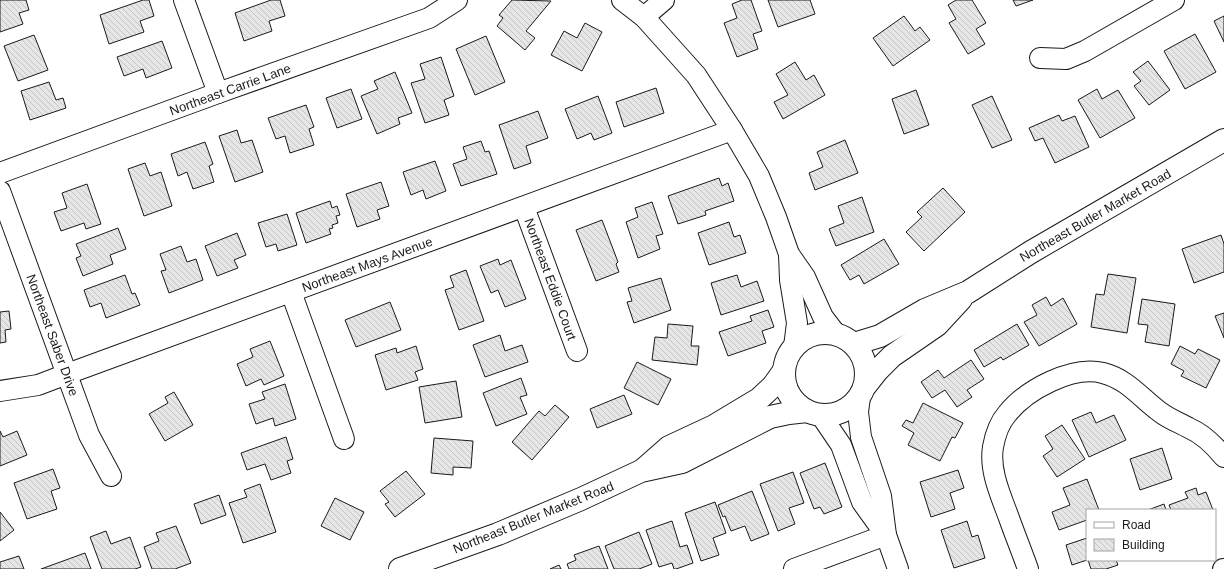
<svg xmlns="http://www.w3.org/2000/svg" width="1224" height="569" font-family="Helvetica,sans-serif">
<defs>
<pattern id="building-back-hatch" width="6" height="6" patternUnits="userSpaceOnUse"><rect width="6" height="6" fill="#e6e6e6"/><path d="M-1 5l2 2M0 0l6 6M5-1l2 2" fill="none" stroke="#c5c5c5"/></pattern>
</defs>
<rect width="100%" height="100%" fill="#fff"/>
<g fill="url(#building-back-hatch)" stroke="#1a1a1a">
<path d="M 0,0 L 26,0 L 29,10 L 19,13 L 23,24 L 0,32 Z"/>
<path d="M 143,0 L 149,0 L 154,16 L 140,21 L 144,32 L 109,44 L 100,15 Z"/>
<path d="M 271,0 L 280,0 L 285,16 L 269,21 L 272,31 L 244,41 L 235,13 Z"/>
<path d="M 512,0 L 551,1 L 526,31 L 535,38 L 525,50 L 497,26 L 503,18 L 499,15 Z"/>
<path d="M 742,0 L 751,0 L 762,31 L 753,34 L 758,49 L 737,57 L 724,23 L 737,18 L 732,4 Z"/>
<path d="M 768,0 L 810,0 L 815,14 L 778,27 Z"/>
<path d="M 956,0 L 972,0 L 986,23 L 976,29 L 985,44 L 968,54 L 949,23 L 956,19 L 948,5 Z"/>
<path d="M 1013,0 L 1033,0 L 1016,6 Z"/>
<path d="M 904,16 L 915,31 L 920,27 L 930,40 L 893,66 L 873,38 Z"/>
<path d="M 1224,16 L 1224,42 L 1214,21 Z"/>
<path d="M 585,23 L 602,32 L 582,71 L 551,55 L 564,31 L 577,38 Z"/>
<path d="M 1195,34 L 1216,72 L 1185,89 L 1164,51 Z"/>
<path d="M 34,35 L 48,70 L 18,81 L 4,46 Z"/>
<path d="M 486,36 L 505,82 L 475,95 L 456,49 Z"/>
<path d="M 162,41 L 172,68 L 146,78 L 143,69 L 124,76 L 117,57 Z"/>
<path d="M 441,57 L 454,96 L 444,100 L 449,115 L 425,123 L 411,83 L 425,79 L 420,64 Z"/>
<path d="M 1148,61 L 1170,90 L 1149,105 L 1134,86 L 1141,81 L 1133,72 Z"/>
<path d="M 795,62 L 806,80 L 814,75 L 825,95 L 783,119 L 774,102 L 788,95 L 776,74 Z"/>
<path d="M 395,72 L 412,113 L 398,118 L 400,124 L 377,134 L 361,96 L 378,89 L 374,81 Z"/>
<path d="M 49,82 L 56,100 L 63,98 L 66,108 L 30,120 L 21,91 Z"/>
<path d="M 656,88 L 664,113 L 624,127 L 616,102 Z"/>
<path d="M 351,89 L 362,119 L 337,128 L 326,98 Z"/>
<path d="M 1097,89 L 1102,99 L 1118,90 L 1135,118 L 1100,138 L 1078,100 Z"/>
<path d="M 916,90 L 929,125 L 904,134 L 892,99 Z"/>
<path d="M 598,96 L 612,133 L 594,140 L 591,133 L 577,139 L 565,109 Z"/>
<path d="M 992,96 L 1012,140 L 992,148 L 972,105 Z"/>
<path d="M 306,105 L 314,127 L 309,129 L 314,145 L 290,153 L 285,136 L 276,139 L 268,118 Z"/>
<path d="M 538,111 L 548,138 L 526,146 L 531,163 L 514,169 L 499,125 Z"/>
<path d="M 1059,115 L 1062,121 L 1075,116 L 1089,147 L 1055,163 L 1043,138 L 1035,141 L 1029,128 Z"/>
<path d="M 237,130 L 241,143 L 252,140 L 263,172 L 235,182 L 219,136 Z"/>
<path d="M 845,140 L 858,173 L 815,190 L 809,173 L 823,167 L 817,152 Z"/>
<path d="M 481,141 L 485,152 L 489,151 L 497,174 L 461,186 L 453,164 L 467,159 L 463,147 Z"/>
<path d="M 205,142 L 213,164 L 209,166 L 214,182 L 193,189 L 187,172 L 178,176 L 171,154 Z"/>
<path d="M 435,161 L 446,191 L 426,199 L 423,190 L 411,195 L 403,172 Z"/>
<path d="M 145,163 L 150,176 L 161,172 L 172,206 L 144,216 L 128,169 Z"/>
<path d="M 719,178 L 722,186 L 728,183 L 734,201 L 705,211 L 706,215 L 678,224 L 668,196 Z"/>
<path d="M 381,182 L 389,206 L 377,210 L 380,219 L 357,227 L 346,194 Z"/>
<path d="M 87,184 L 101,224 L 86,229 L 84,223 L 61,231 L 54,212 L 67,208 L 62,193 Z"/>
<path d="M 943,188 L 965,212 L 924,251 L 906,232 L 922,217 L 917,212 Z"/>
<path d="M 862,197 L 874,232 L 836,246 L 829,229 L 844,223 L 838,206 Z"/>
<path d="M 330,201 L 332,208 L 337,206 L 340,215 L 336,216 L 338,223 L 332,225 L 333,228 L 329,229 L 331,234 L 306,243 L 296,213 Z"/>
<path d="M 652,202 L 663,234 L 656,236 L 660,249 L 638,258 L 626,222 L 638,217 L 635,208 Z"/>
<path d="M 287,214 L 297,245 L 278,251 L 276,244 L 266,247 L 258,223 Z"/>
<path d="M 602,220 L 618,262 L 616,264 L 619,272 L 596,281 L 576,230 Z"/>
<path d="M 729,222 L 734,237 L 740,235 L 746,253 L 709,265 L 698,233 Z"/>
<path d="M 118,228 L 126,249 L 110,255 L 113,264 L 83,276 L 76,258 L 81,256 L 76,244 Z"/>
<path d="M 237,233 L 246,255 L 234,260 L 238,268 L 217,276 L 205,246 Z"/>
<path d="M 1221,235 L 1224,244 L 1224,272 L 1194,283 L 1182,249 Z"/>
<path d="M 884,239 L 899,264 L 864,284 L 859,275 L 850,280 L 841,265 Z"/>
<path d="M 181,246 L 187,262 L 196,259 L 203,280 L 169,293 L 161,271 L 166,270 L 160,254 Z"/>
<path d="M 498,259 L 500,265 L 511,260 L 526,299 L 505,307 L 498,290 L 491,293 L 480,266 Z"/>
<path d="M 466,270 L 484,321 L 459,330 L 445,290 L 454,287 L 450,276 Z"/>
<path d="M 1108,274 L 1136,278 L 1127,333 L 1091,327 L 1096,294 L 1104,295 Z"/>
<path d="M 125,275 L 132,294 L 135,293 L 140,305 L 106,318 L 101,303 L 90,307 L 84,290 Z"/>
<path d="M 737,275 L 741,287 L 757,281 L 764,301 L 721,315 L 711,283 Z"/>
<path d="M 661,278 L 671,310 L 634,323 L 627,302 L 632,301 L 628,288 Z"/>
<path d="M 1046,297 L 1051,306 L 1063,298 L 1077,324 L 1039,346 L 1024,322 L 1037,315 L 1032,305 Z"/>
<path d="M 1142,299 L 1175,304 L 1169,346 L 1145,342 L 1148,325 L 1138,324 Z"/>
<path d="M 390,302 L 401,330 L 356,347 L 345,320 Z"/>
<path d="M 768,310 L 774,327 L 762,331 L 766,343 L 728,356 L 719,332 L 752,321 L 750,316 Z"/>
<path d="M 9,311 L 11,329 L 5,330 L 6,342 L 0,343 L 0,312 Z"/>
<path d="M 1224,313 L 1224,338 L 1215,316 Z"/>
<path d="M 668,324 L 693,326 L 691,346 L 699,346 L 697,365 L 652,360 L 655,337 L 667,338 Z"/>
<path d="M 1017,324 L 1029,345 L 1003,360 L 1001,357 L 984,367 L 974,350 Z"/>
<path d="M 500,335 L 505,351 L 522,345 L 528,362 L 485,377 L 473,345 Z"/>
<path d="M 270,341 L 284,376 L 264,385 L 261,379 L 246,386 L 237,364 L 253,357 L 250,349 Z"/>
<path d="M 416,346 L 423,369 L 415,372 L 418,380 L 386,390 L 375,355 L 396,348 L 397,353 Z"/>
<path d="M 1180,346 L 1195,354 L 1198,349 L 1220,360 L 1206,388 L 1181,376 L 1184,371 L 1171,364 Z"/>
<path d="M 971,360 L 984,379 L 967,390 L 972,397 L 957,407 L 945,390 L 932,398 L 921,382 L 938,370 L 944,378 Z"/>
<path d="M 637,362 L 671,379 L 658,405 L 624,388 Z"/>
<path d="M 521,378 L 527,395 L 520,397 L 527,414 L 496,426 L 483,393 Z"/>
<path d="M 456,381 L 462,417 L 425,423 L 419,387 Z"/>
<path d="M 285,384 L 296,419 L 275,426 L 273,418 L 256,424 L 249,404 L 265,399 L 262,392 Z"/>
<path d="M 174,392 L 193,425 L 165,441 L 149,414 L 168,403 L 165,397 Z"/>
<path d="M 624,395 L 632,414 L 597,428 L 590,409 Z"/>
<path d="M 923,403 L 963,423 L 955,438 L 952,437 L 940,461 L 908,445 L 914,433 L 902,426 L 906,420 L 913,423 Z"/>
<path d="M 555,405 L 569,417 L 532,460 L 512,442 L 539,411 L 545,416 Z"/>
<path d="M 1091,412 L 1096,423 L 1114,415 L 1126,440 L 1089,457 L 1072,420 Z"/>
<path d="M 1062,425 L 1085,459 L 1057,477 L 1043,456 L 1053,449 L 1045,436 Z"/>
<path d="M 0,431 L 3,437 L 17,431 L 27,455 L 0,466 Z"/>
<path d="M 286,437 L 293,459 L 287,461 L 291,473 L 271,480 L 265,464 L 247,470 L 241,453 Z"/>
<path d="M 434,438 L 473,441 L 471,468 L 453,467 L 453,475 L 431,473 Z"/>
<path d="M 1162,448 L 1172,479 L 1140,490 L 1130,459 Z"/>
<path d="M 825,463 L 842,507 L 824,514 L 820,507 L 814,509 L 800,473 Z"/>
<path d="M 53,469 L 60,488 L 51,491 L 57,509 L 27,519 L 14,483 Z"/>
<path d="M 958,470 L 964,488 L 950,493 L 955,509 L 931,517 L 920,482 Z"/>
<path d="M 406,471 L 425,494 L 395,517 L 385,504 L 389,502 L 380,491 Z"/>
<path d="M 793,472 L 804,503 L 789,508 L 795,524 L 778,531 L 760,484 Z"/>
<path d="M 1087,479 L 1099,510 L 1087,510 L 1087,520 L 1059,530 L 1052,512 L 1070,505 L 1063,488 Z"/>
<path d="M 260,484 L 276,532 L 243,543 L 229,503 L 247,497 L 244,490 Z"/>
<path d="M 1196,488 L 1198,495 L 1206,492 L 1213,510 L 1171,510 L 1169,505 L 1188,498 L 1185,492 Z"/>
<path d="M 752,491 L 769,534 L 751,541 L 745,526 L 731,531 L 725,516 L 723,517 L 718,505 Z"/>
<path d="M 219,495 L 226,515 L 201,524 L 194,504 Z"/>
<path d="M 335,498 L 364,512 L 350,540 L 321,526 Z"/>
<path d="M 715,502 L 726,533 L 713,538 L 719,555 L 701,561 L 685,513 Z"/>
<path d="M 1164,504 L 1166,510 L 1148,510 Z"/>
<path d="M 0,512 L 14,530 L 0,541 Z"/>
<path d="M 672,521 L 680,547 L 687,545 L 693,563 L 676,569 L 674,569 L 672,563 L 659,567 L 646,530 Z"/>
<path d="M 967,521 L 972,537 L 978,535 L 985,558 L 954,568 L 941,530 Z"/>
<path d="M 176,526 L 191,563 L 175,569 L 152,569 L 144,547 L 159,541 L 156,533 Z"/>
<path d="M 106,531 L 111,544 L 130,537 L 141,567 L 135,569 L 102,569 L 90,537 Z"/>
<path d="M 639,532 L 652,564 L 639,569 L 614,569 L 605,546 Z"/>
<path d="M 1087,538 L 1087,560 L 1072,565 L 1066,545 Z"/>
<path d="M 599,546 L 608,569 L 569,569 L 567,564 L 576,560 L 574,555 Z"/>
<path d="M 85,553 L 91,569 L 41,569 Z"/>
<path d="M 19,556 L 24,569 L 0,569 L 0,562 Z"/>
<path d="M 1088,560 L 1116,560 L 1118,565 L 1106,569 L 1091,569 Z"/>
<path d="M 559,565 L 561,569 L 550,569 Z"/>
</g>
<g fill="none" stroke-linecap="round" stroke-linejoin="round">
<g stroke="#1a1a1a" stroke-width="22">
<g id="minor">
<path d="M 184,0 L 218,93"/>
<path d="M 622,0 L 644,17 L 696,75 L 732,130 L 759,176 L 776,217 L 789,254 L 805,277 L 823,317 L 836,334"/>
<path d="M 644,17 L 664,0"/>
<path d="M 1040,58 L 1066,59 L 1085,51 L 1174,0"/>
<path d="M 0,173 L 218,93 L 429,18 L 457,0"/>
<path d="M 0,191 L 89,435 L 111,476"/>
<path d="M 524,207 L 577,351"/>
<path d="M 789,254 L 790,280 L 797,323 L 794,347"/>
<path d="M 291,292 L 344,439"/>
<path d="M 0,391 L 38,385 L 67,374 L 732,130"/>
<path d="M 860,397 L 858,412 L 861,437 L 881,496 L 886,535 L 898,569"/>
<path d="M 822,417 L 841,445 L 862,502 L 885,534"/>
<path d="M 794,569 L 886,535"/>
<path d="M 1028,569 C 1022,552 1015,535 1009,518 C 1001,496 989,471 993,447 C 995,436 999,423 1007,414 C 1026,390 1072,365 1103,373 C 1127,379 1141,398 1160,412 C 1169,419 1180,423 1189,428 C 1203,434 1214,445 1224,457"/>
<path d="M 1223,569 L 1224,569"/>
</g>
</g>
<g stroke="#1a1a1a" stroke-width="24">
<g id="major">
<circle cx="825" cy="374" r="41"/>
<path d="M 854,344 L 880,336 L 925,310 L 968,292 L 1031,252 L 1224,140"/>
<path d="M 866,385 L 877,371 L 892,356 L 937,325 L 961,299"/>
<path d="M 644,469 L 669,447 L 714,426 L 759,399 L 773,386 L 783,372"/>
<path d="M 400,569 L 498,534 L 581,499 L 641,471 L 682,462 L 770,417 L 789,413 L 807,411"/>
</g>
</g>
<use href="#minor" stroke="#fff" stroke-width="20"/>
<use href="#major" stroke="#fff" stroke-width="22"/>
</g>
<g text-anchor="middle" stroke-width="3" stroke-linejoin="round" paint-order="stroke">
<g font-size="13" fill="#1a1a1a" stroke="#fff">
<text transform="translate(230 89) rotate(-20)" y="5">Northeast Carrie Lane</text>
<text transform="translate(1095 215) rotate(-30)" y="5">Northeast Butler Market Road</text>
<text transform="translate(367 264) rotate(-20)" y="5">Northeast Mays Avenue</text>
<text transform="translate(551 279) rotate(70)" y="5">Northeast Eddie Court</text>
<text transform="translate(53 335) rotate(70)" y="5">Northeast Saber Drive</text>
<text transform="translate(533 517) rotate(-22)" y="5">Northeast Butler Market Road</text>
</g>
</g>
<rect x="1086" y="509" width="130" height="52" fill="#ffffff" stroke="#a3a3a3"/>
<rect x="1094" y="522" width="20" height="6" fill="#ffffff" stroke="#a3a3a3"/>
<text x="1122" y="529" font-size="12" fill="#1a1a1a">Road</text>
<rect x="1094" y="539" width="20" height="12" fill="url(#building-back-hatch)" stroke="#a3a3a3"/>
<text x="1122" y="549" font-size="12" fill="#1a1a1a">Building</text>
</svg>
